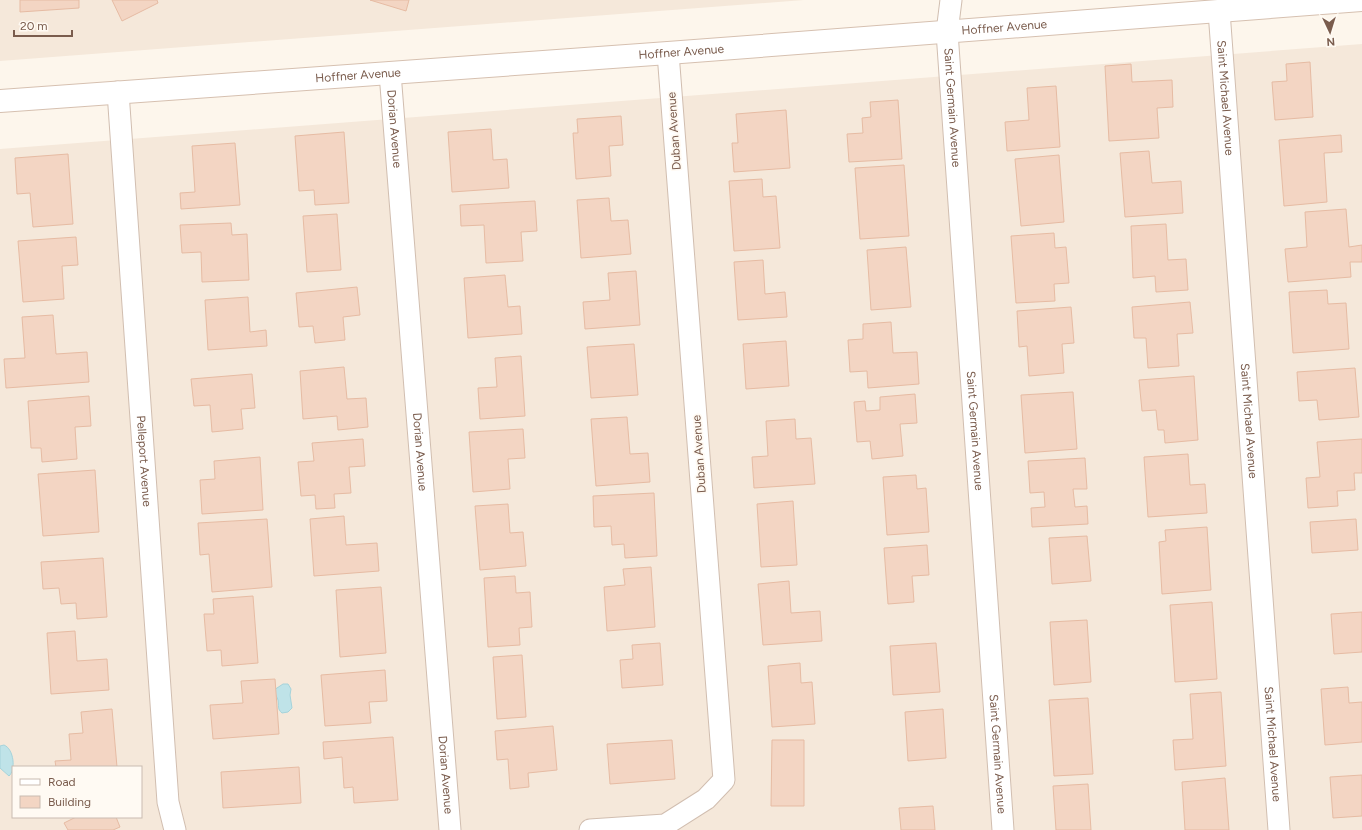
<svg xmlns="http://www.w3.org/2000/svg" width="1362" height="830" font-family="Figtree,sans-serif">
<rect width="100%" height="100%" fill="#fdf6ec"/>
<g fill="#f5e8da" fill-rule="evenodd">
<path d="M 0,0 L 804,0 L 0,61 Z"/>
<path d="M 1362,44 L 1362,830 L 0,830 L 0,149 ZM 13,767 L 141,767 L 141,817 L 13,817 Z"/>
</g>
<g fill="#bfe3e8" stroke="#a5d3da">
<path d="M 283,684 L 288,684 L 291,689 L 290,695 L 292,708 L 288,712 L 282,713 C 277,709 279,706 278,700 C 277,697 275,694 274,690 Z"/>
<path d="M 4,745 C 14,749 16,770 9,776 L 0,768 L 0,746 Z"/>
</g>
<g fill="#f3d5c3" stroke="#e6bba3">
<path d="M 20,0 L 79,0 L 79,8 L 20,12 Z"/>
<path d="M 112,0 L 157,0 L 158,3 L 122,21 Z"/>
<path d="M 370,0 L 409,0 L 406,11 Z"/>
<path d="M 1310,62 L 1313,117 L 1275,120 L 1272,82 L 1287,81 L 1286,64 Z"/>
<path d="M 1131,64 L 1132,82 L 1172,80 L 1173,107 L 1157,108 L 1159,138 L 1109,141 L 1105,66 Z"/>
<path d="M 1056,86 L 1060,147 L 1007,151 L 1005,122 L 1029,120 L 1027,88 Z"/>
<path d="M 898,100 L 902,159 L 849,162 L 847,134 L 863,133 L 862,118 L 871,117 L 870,102 Z"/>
<path d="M 786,110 L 790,168 L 734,172 L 732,143 L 738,143 L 736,114 Z"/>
<path d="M 621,116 L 623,145 L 609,146 L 611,176 L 576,179 L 573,133 L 578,133 L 577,119 Z"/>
<path d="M 491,129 L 493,160 L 507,159 L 509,188 L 452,192 L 448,132 Z"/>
<path d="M 344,132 L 349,203 L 315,205 L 314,190 L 299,191 L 295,136 Z"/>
<path d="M 1341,135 L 1342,152 L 1324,153 L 1327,202 L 1284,206 L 1279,140 Z"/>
<path d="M 235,143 L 240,205 L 181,209 L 180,193 L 195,192 L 192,146 Z"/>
<path d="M 1149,151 L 1152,183 L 1181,181 L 1183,213 L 1125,217 L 1120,153 Z"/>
<path d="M 68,154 L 73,224 L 33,227 L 30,193 L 17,194 L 15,158 Z"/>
<path d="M 1059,155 L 1064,222 L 1021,226 L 1015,159 Z"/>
<path d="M 904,165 L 909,236 L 860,239 L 855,168 Z"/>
<path d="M 762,179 L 763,197 L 776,196 L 780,248 L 734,251 L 729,181 Z"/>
<path d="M 609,198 L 611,221 L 628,220 L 631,254 L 581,258 L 577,200 Z"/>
<path d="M 535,201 L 537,231 L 521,232 L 523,261 L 486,263 L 484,225 L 461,226 L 460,205 Z"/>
<path d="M 1346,209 L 1349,247 L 1362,245 L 1362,262 L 1350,262 L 1351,277 L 1288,282 L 1285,249 L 1307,247 L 1305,212 Z"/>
<path d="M 337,214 L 341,270 L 307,272 L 303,216 Z"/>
<path d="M 231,223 L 232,235 L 247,234 L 249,280 L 202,282 L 201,252 L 182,253 L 180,225 Z"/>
<path d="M 1166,224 L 1168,260 L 1186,259 L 1188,290 L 1156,292 L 1155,276 L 1133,278 L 1131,226 Z"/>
<path d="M 1054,233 L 1055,248 L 1066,247 L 1069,283 L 1054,284 L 1055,301 L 1016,303 L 1011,236 Z"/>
<path d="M 76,237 L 78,265 L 62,266 L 64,299 L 23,302 L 18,241 Z"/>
<path d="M 906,247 L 911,307 L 871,310 L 867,250 Z"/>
<path d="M 763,260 L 765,294 L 785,292 L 787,317 L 738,320 L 734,262 Z"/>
<path d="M 636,271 L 640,325 L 585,329 L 583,302 L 610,300 L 608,273 Z"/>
<path d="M 505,275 L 508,307 L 520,306 L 522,334 L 468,338 L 464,278 Z"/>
<path d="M 357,287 L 360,315 L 343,317 L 345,340 L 315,343 L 313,326 L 299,327 L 296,293 Z"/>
<path d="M 1327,290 L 1328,304 L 1346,303 L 1349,349 L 1293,353 L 1289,292 Z"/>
<path d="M 248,297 L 250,332 L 266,330 L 267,346 L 208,350 L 205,300 Z"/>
<path d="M 1190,302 L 1193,333 L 1177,334 L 1179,366 L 1148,368 L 1146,338 L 1134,338 L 1132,307 Z"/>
<path d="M 1071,307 L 1074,343 L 1062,344 L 1064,373 L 1029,376 L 1027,346 L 1019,347 L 1017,311 Z"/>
<path d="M 53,315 L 56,354 L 87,352 L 89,382 L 6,388 L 4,359 L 25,358 L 22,317 Z"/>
<path d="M 891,322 L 893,353 L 917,352 L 919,384 L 868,388 L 867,371 L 850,372 L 848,340 L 863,339 L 863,324 Z"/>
<path d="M 786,341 L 789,386 L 746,389 L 743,344 Z"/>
<path d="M 634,344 L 638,395 L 591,398 L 587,347 Z"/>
<path d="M 521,356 L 525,416 L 480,419 L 478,388 L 497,387 L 495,358 Z"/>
<path d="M 344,367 L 347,399 L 366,398 L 368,427 L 338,430 L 337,416 L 303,419 L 300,371 Z"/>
<path d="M 1355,368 L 1359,417 L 1319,420 L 1317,400 L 1299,401 L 1297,372 Z"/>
<path d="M 252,374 L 255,408 L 241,409 L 243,429 L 212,432 L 210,405 L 194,406 L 191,379 Z"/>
<path d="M 1194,376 L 1198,440 L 1165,443 L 1164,430 L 1158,430 L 1156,410 L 1142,411 L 1139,380 Z"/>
<path d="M 1073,392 L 1077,449 L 1025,453 L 1021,395 Z"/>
<path d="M 915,394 L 917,423 L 900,424 L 903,456 L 872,459 L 870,441 L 857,442 L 854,402 L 865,401 L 866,411 L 880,410 L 880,397 Z"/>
<path d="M 89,396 L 91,426 L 75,427 L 77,459 L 42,462 L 41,448 L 31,448 L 28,401 Z"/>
<path d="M 627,417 L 630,454 L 648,453 L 650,482 L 596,486 L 591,419 Z"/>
<path d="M 795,419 L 796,439 L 811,438 L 815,484 L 754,488 L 752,457 L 768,456 L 766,421 Z"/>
<path d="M 523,429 L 525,458 L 508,459 L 510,489 L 473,492 L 469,432 Z"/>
<path d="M 363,439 L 365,466 L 349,467 L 351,493 L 334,494 L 335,508 L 316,509 L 315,495 L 301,496 L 298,462 L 314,461 L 312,443 Z"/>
<path d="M 1362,439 L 1362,473 L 1354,473 L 1355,490 L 1337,491 L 1338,506 L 1308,508 L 1306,478 L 1320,477 L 1317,442 Z"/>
<path d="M 1188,454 L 1190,485 L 1205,484 L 1207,513 L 1148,517 L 1144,457 Z"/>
<path d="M 260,457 L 263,510 L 202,514 L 200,480 L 215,479 L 214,461 Z"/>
<path d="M 1085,458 L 1087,489 L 1073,489 L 1075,507 L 1087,506 L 1088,524 L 1032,527 L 1031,508 L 1045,507 L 1044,492 L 1030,493 L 1028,461 Z"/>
<path d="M 95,470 L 99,532 L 43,536 L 38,474 Z"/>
<path d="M 916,475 L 917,489 L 926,488 L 929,532 L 887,535 L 883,477 Z"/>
<path d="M 654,493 L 657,556 L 625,558 L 624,544 L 612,545 L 611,526 L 594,527 L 593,496 Z"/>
<path d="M 793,501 L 797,565 L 761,567 L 757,504 Z"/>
<path d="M 508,504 L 510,533 L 523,532 L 526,566 L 480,570 L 475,506 Z"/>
<path d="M 344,516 L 346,545 L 377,543 L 379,571 L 314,576 L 310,519 Z"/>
<path d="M 267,519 L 272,587 L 212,592 L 209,554 L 200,555 L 198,523 Z"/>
<path d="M 1356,519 L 1358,550 L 1312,553 L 1310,522 Z"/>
<path d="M 1207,527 L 1211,590 L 1162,594 L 1159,542 L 1166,541 L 1165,530 Z"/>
<path d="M 1087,536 L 1091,581 L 1052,584 L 1049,538 Z"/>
<path d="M 927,545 L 929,575 L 912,576 L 914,602 L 888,604 L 884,548 Z"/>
<path d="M 103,558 L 107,617 L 77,619 L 76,603 L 61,604 L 59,588 L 43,589 L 41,562 Z"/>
<path d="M 651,567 L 655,627 L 607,631 L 604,587 L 625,585 L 623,569 Z"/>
<path d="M 515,576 L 516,593 L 530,592 L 532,627 L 519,628 L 520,645 L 488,647 L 484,578 Z"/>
<path d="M 789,581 L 791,613 L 820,611 L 822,641 L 763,645 L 758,584 Z"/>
<path d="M 381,587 L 386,653 L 340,657 L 336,590 Z"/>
<path d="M 253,596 L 258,663 L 222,666 L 221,650 L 207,651 L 204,614 L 214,614 L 213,599 Z"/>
<path d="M 1212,602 L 1217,679 L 1175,682 L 1170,605 Z"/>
<path d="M 1362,612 L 1362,652 L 1334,654 L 1331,614 Z"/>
<path d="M 1087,620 L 1091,682 L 1054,685 L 1050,622 Z"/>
<path d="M 75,631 L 77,661 L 107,659 L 109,690 L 51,694 L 47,633 Z"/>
<path d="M 660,643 L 663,685 L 622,688 L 620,660 L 633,659 L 632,645 Z"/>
<path d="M 936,643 L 940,692 L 893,695 L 890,646 Z"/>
<path d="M 522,655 L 526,717 L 497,719 L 493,657 Z"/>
<path d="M 800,663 L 801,683 L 812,682 L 815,724 L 772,727 L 768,666 Z"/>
<path d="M 385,670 L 387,701 L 369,702 L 371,723 L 325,726 L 321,675 Z"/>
<path d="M 275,679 L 279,734 L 213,739 L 210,705 L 243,703 L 241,681 Z"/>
<path d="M 1348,687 L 1349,703 L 1362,702 L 1362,742 L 1325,745 L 1321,689 Z"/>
<path d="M 1221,692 L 1226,766 L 1175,770 L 1173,740 L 1193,739 L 1190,694 Z"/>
<path d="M 1088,698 L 1093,774 L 1054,776 L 1049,700 Z"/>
<path d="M 112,709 L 117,767 L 56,767 L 55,761 L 71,760 L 69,734 L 83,733 L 81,712 Z"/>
<path d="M 943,709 L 946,758 L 908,761 L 905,712 Z"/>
<path d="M 553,726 L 557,770 L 528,773 L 529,787 L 510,789 L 508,759 L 497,760 L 495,731 Z"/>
<path d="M 393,737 L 398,800 L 354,803 L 353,787 L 344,788 L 342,757 L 324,759 L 323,742 Z"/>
<path d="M 672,740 L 675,779 L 610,784 L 607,744 Z"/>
<path d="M 772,740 L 804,740 L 804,806 L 771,806 Z"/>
<path d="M 299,767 L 301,803 L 223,808 L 221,772 Z"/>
<path d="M 1362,775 L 1362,816 L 1333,818 L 1330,777 Z"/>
<path d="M 1225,778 L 1229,830 L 1185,830 L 1182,782 Z"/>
<path d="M 1088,784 L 1091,830 L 1056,830 L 1053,786 Z"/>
<path d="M 933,806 L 935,830 L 901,830 L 899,808 Z"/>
<path d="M 76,817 L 116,817 L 120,827 L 113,830 L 68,830 L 64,823 Z"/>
</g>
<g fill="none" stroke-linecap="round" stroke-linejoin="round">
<g stroke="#d1beb0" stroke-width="23">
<g id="street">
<path id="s1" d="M 951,0 L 947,32 L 1003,830"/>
<path id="s2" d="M 1219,11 L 1279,830"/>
<path id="s3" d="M 390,73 L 450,830"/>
<path id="s4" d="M 118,92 L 168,802 L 175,830"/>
<path d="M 590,830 L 665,825 L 706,799 L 724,780 L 668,53"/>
</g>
</g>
<g stroke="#d6c0b0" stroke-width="24">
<g id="secondary">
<path id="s5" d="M 0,101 L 668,53 L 1362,0"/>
</g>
</g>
<use href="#street" stroke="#fff" stroke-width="21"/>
<use href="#secondary" stroke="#fff" stroke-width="22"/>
</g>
<g text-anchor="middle" stroke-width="3.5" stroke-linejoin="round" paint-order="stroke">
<g font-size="12" fill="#7a5c4d" stroke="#fffaf3">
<text dy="4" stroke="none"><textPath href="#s5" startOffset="1007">Hoffner Avenue</textPath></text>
<text dy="4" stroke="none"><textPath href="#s5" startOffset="683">Hoffner Avenue</textPath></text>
<text dy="4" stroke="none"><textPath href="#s5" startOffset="359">Hoffner Avenue</textPath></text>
<text dy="4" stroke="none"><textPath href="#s2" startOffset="87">Saint Michael Avenue</textPath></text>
<text dy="4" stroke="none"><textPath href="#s1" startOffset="108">Saint Germain Avenue</textPath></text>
<text dy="4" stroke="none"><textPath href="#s3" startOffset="56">Dorian Avenue</textPath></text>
<text transform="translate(674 131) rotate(-94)" y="4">Duban Avenue</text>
<text dy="4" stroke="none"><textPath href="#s2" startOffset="411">Saint Michael Avenue</textPath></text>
<text dy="4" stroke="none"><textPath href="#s1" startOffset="432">Saint Germain Avenue</textPath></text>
<text dy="4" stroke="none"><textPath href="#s3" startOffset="380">Dorian Avenue</textPath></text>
<text transform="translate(699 454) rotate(-94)" y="4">Duban Avenue</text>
<text dy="4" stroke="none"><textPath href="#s4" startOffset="370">Pelleport Avenue</textPath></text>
<text dy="4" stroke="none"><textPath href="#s2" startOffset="735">Saint Michael Avenue</textPath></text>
<text dy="4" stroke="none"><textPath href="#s1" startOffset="756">Saint Germain Avenue</textPath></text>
<text dy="4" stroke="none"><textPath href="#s3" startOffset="704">Dorian Avenue</textPath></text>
</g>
</g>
<rect x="12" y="766" width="130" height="52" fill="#fffaf3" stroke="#cabbb1"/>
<rect x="20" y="779" width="20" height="6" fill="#ffffff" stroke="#cabbb1"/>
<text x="48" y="786" font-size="12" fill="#7a5c4d">Road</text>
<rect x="20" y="796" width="20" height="12" fill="#f3d5c3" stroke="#cabbb1"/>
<text x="48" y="806" font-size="12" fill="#7a5c4d">Building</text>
<g transform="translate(1330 32) rotate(176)" stroke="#fffaf3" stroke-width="3" paint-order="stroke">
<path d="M0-3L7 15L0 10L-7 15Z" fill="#7a5c4d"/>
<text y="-6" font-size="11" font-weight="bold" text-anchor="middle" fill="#7a5c4d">N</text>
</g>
<path d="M14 30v6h58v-6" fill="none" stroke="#7a5c4d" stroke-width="2"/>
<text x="20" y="30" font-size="12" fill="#7a5c4d" stroke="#fffaf3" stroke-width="3" paint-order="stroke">20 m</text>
</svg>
